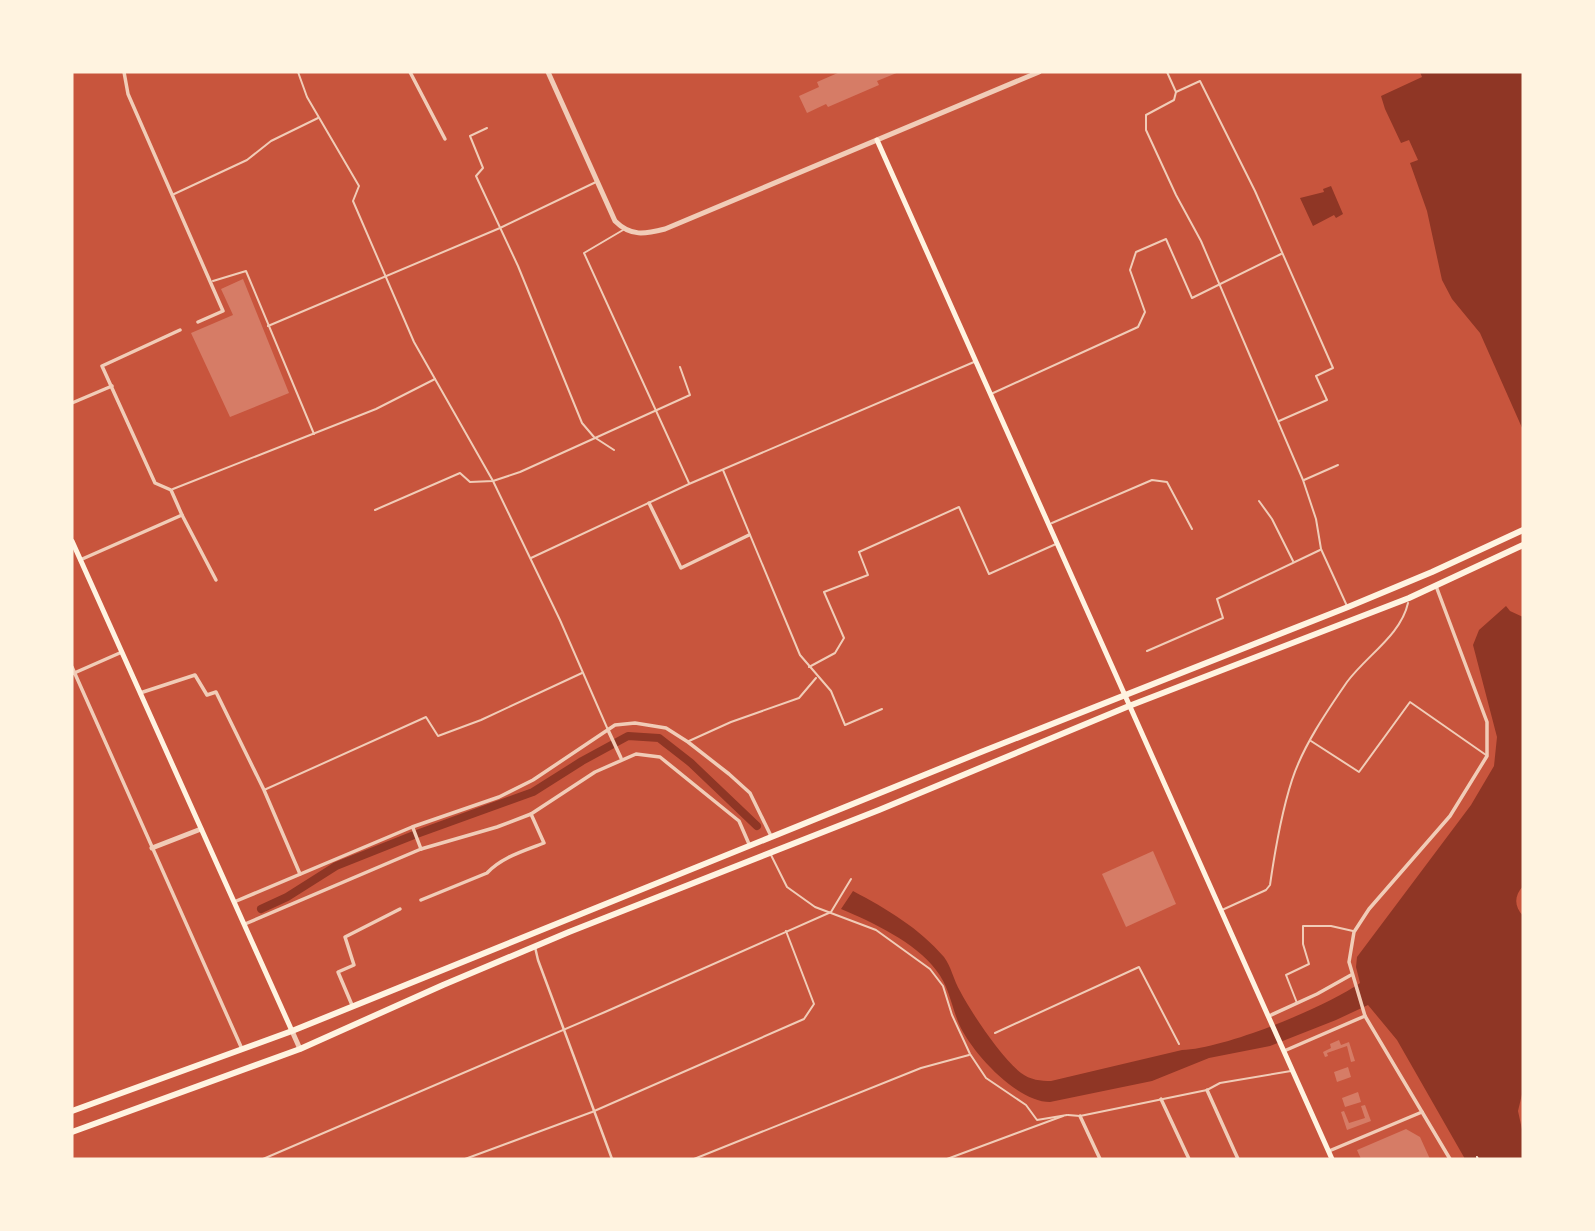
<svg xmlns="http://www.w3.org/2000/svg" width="1595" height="1231" font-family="'PT Sans Narrow',sans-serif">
<rect width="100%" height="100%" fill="#c8553d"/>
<g fill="#8f3625">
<path d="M 1420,72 L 1523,72 L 1523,430 L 1480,333 L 1452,299 L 1442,280 L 1427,211 L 1410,163 L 1418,160 L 1409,140 L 1401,143 L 1385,109 L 1381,96 L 1422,77 Z"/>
<path d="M 1331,186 L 1343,214 L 1336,218 L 1334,215 L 1313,226 L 1300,198 L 1324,192 L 1323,189 Z"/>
<path d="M 1506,606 L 1510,611 L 1523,617 L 1523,886 C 1514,896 1514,906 1523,916 L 1523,1090 L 1518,1111 L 1523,1134 L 1523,1159 L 1465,1159 L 1397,1040 L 1368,1005 L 1336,1020 L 1270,1046 L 1209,1058 L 1152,1081 L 1050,1102 C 1017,1102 972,1053 959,1024 C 951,1005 949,986 936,970 C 915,942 872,922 841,909 L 853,891 C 887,909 919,928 944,957 C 951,966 954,981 960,991 C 972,1014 1001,1057 1021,1073 C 1030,1080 1041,1081 1051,1081 L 1182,1050 C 1226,1048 1324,1008 1360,983 L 1356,967 L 1357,957 L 1471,805 L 1494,766 L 1497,737 L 1473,645 L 1479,630 Z"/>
</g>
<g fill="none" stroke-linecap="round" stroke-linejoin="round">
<path stroke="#8f3625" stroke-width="8" d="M 261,909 L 287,897 L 336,866 L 414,835 L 533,792 L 582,761 L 628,736 L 659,738 L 691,763 L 757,826"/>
</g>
<g fill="#d67c66">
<path d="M 840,72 L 899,72 L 877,81 L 879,85 L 828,107 L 826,104 L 807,113 L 799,96 L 819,87 L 817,82 Z"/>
<path d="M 243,279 L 289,393 L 230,417 L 191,333 L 233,315 L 221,289 Z"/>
<path d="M 1153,851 L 1176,904 L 1126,927 L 1102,874 Z"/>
<path d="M 1339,1040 L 1341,1045 L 1349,1042 L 1355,1061 L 1351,1062 L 1347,1046 L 1327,1053 L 1328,1056 L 1325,1057 L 1323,1052 L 1331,1048 L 1330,1044 Z"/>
<path d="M 1348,1067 L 1351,1077 L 1337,1082 L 1334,1072 Z"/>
<path d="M 1358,1092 L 1361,1102 L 1345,1107 L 1342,1098 Z"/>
<path d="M 1365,1105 L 1371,1121 L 1347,1130 L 1341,1112 L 1344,1111 L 1349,1123 L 1365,1118 L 1361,1106 Z"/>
<path d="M 1406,1129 L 1420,1137 L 1430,1159 L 1361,1159 L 1357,1150 Z"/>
</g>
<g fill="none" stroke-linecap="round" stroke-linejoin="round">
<path stroke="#fff3e0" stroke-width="2" d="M 1477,1157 L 1478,1159"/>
<g stroke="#f1ccb7" stroke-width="2">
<path d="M 298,72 L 307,97 L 359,186 L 353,201 L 414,342 L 493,481 L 560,620 L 608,730"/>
<path d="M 1167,72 L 1176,92 L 1174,100 L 1146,115 L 1146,130 L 1176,195 L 1201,241 L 1303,480 L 1316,519 L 1321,549 L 1347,606"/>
<path d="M 1176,92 L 1200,81 L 1255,191 L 1333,368 L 1316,376 L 1327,400 L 1279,421"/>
<path d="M 487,128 L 470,136 L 483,168 L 476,176 L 518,266 L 582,423 L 594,437 L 614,450"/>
<path d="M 172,195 L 247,160 L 271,141 L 318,118"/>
<path d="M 623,230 L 584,253 L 689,483"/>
<path d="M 213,281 L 246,271 L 314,434"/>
<path d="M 268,326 L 500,228 L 596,182"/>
<path d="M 991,394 L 1138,327 L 1145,312 L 1130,270 L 1136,252 L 1166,239 L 1192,298 L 1281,254"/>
<path d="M 723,470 L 800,655 L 831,691 L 845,725 L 882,709"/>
<path d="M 1304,480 L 1338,465"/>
<path d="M 173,489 L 376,409 L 435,379"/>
<path d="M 1259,501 L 1272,519 L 1293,561"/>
<path d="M 375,510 L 460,473 L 470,482 L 493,481 L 520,472 L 690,395 L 680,367"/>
<path d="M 1052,523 L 1152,480 L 1167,482 L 1192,529"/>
<path d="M 531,558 L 689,484 L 974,362"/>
<path d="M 1147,651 L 1223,618 L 1217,599 L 1320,550"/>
<path d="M 809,667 L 835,653 L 844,638 L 824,592 L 868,575 L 859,552 L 959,507 L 989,574 L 1056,544"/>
<path d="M 689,741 L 731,722 L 799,698 L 816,678"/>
<path d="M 1311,741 L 1359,772 L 1410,702 L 1486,755"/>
<path d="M 264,790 L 426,717 L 438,736 L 481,720 L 582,673"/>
<path d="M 771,855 L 787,887 L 815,907 L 876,930 L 930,969 L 943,986 L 952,1015 L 970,1054 L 986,1078 L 1026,1105 L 1037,1120 L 1067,1115"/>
<path d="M 1222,910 L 1266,890 L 1270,885 C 1275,850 1281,814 1292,780 C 1303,746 1327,711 1347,682 C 1366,656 1401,635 1408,603"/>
<path d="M 1297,1003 L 1286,975 L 1309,964 L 1303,944 L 1303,926 L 1331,926 L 1353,931"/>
<path d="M 995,1033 L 1139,967 L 1179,1044"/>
<path d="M 1068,1115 L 1080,1116 L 1207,1090 L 1220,1083 L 1291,1071"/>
<path d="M 263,1159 L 605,1012 L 831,912 L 851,879"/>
<path d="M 465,1159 L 592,1112 L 804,1019 L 814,1004 L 786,931"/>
<path d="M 694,1159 L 921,1068 L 969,1055"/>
<path d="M 947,1159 L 1063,1116"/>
</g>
<path stroke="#f1ccb7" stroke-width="2.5" d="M 535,947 L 538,960 L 612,1159"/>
<g stroke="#f1ccb7" stroke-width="3.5">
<path d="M 124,72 L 128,94 L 223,311 L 198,322"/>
<path d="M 410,72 L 445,139"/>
<path d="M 180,330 L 102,366 L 155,483 L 171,490 L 182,515"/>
<path d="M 72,403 L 112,386"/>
<path d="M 649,503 L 681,568 L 749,535"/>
<path d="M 80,560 L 182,515 L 216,580"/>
<path d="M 1436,586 L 1487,722 L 1487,756 L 1450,816 L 1369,909 L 1354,932 L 1349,962 L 1365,1016 L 1450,1159"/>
<path d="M 72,667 L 242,1049"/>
<path d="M 72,674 L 122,652"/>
<path d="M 140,693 L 195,675 L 207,695 L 216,692 L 264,790 L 300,874"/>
<path d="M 608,730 L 621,758"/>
<path d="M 413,828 L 421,849"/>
<path d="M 421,900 L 487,873 C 502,857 524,851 544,843 L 531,814"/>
<path d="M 234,902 L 412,827 L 499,797 L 533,780 L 615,725 L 635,723 L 666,728 L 688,742 L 729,774 L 750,793 L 771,836"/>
<path d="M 245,924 L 421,849 L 497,827 L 531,814 L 595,772 L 636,754 L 660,757 L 739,821 L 749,844"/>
<path d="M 352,1005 L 338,972 L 354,965 L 345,937 L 400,909"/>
<path d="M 1269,1016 L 1317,994 L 1351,975"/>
<path d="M 1284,1051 L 1365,1016"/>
<path d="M 1207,1090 L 1238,1159"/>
<path d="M 1161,1099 L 1189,1159"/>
<path d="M 1080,1116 L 1100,1159"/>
<path d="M 1329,1151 L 1422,1112"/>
</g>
<g stroke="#f1ccb7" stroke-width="5">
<path d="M 548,72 L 615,221 C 631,237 645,234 665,229 L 1039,72"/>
<path d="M 152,848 L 201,829"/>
<path d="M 292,1031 L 300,1049"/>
</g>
<g stroke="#fff3e0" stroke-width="5">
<path d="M 877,140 L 1332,1159"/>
<path d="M 72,541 L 292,1031"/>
</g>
<g stroke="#fff3e0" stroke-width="6">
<path d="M 72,1111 L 292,1031 L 981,752 L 1348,607 L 1432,572 L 1523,530"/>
<path d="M 72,1132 L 300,1049 L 443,985 L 569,932 L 879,810 L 1129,706 L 1409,598 L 1523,545"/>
</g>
</g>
<rect width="1595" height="1231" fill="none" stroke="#fff3e0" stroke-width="147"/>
</svg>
